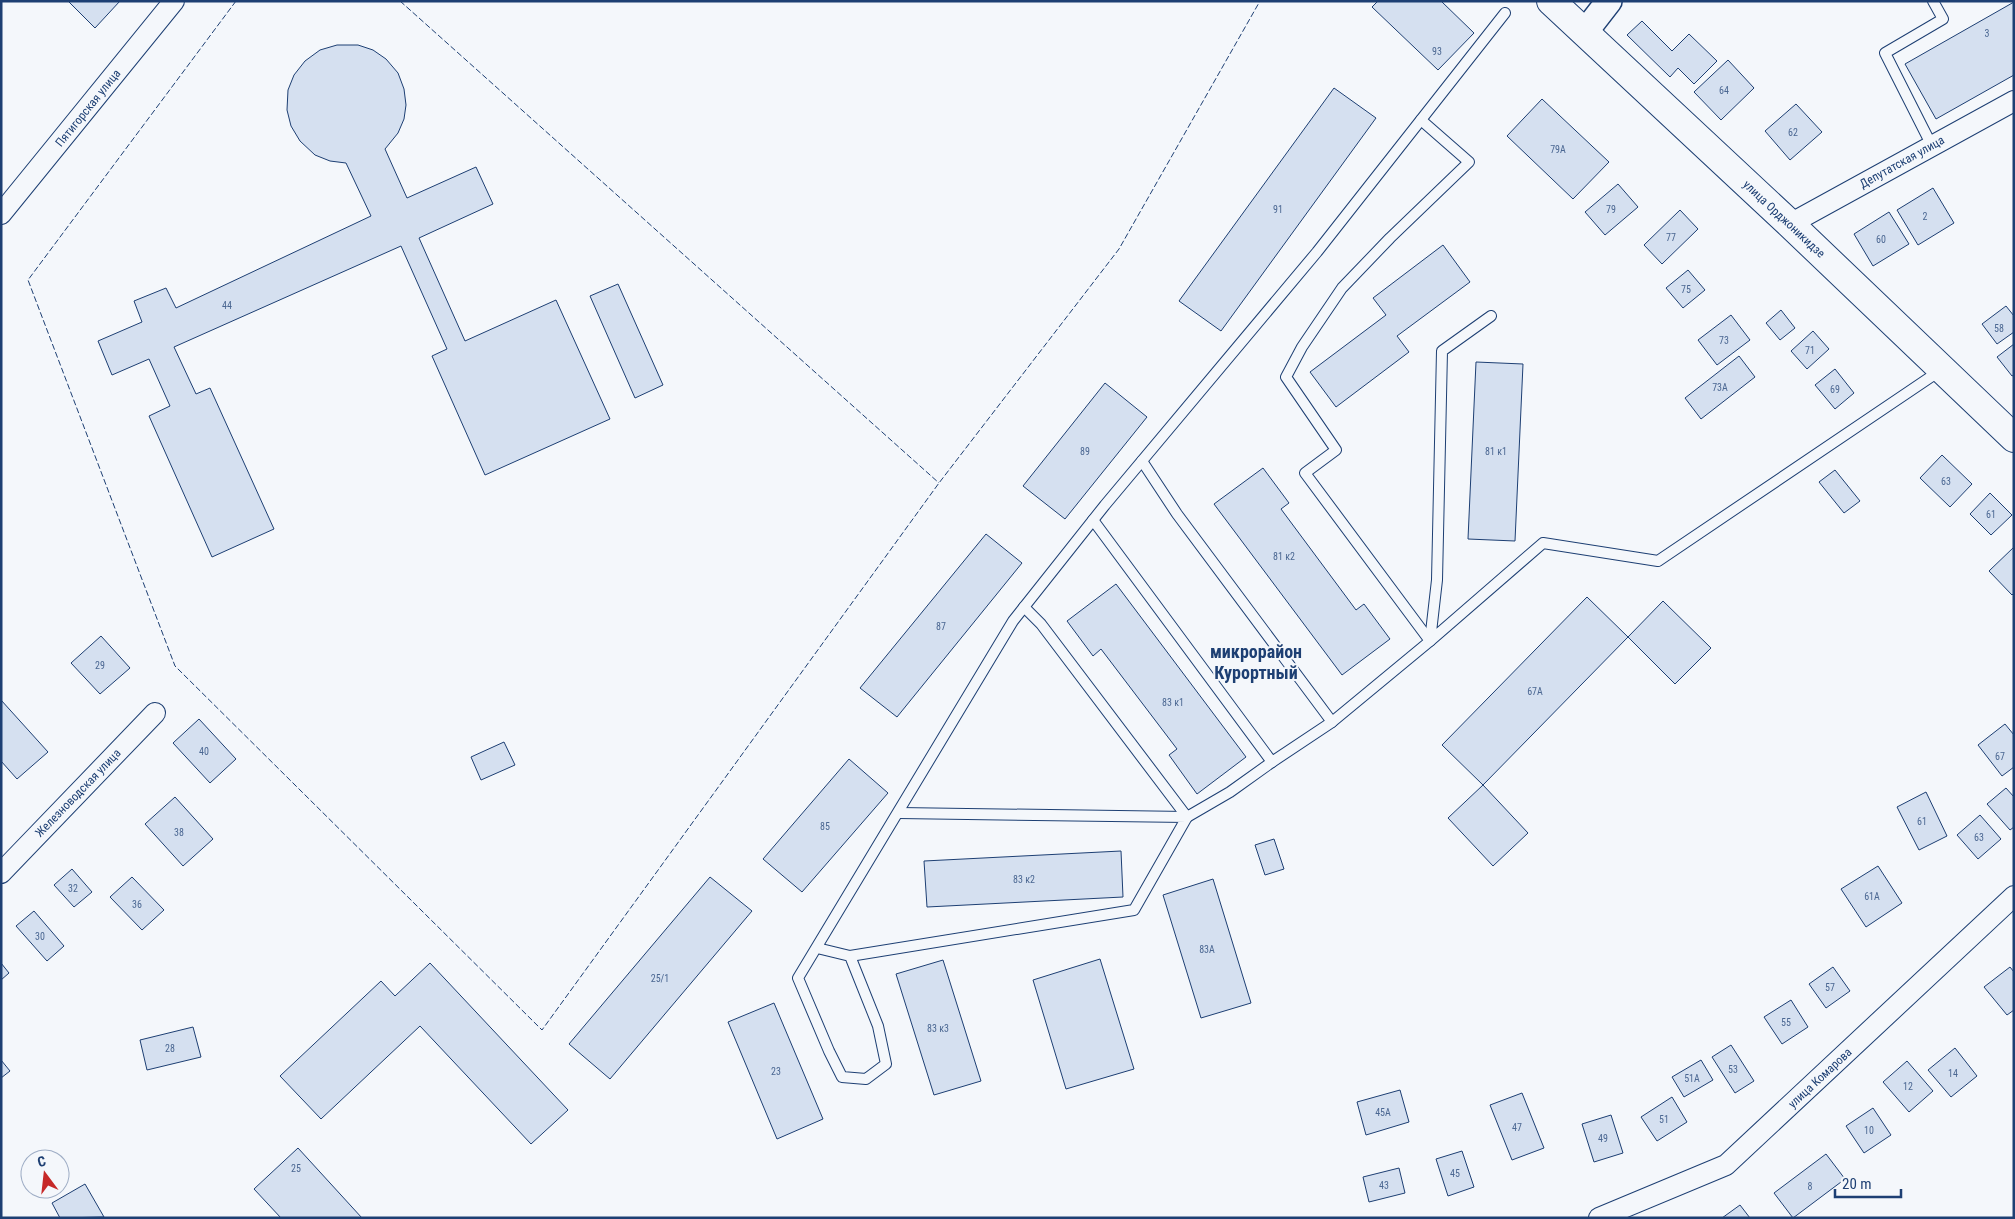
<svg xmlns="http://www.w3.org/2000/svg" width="2015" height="1219" font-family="'Roboto Condensed',sans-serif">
<rect width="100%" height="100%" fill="#f4f7fb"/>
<g fill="#d5e0f0" stroke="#1d3f73">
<path d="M 68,1 L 120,1 L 95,28 Z"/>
<path d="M 1378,1 L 1441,1 L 1474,33 L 1438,70 L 1372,7 Z"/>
<path d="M 2014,2 L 2014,75 L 1936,119 L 1905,64 Z"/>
<path d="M 1642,21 L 1672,51 L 1689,34 L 1717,61 L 1694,84 L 1678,68 L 1670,77 L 1627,35 Z"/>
<path d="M 337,45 L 358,45 L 373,50 L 386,59 L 398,73 L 404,89 L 406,105 L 404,119 L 398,133 L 385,149 L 407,198 L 476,167 L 493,204 L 419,238 L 465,341 L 556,300 L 610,419 L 485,475 L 432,356 L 447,349 L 401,246 L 174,347 L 196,394 L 210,388 L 274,529 L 212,557 L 149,416 L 170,406 L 149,359 L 112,375 L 98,341 L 142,322 L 134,301 L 166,288 L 176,308 L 371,216 L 346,163 L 330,161 L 315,155 L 300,141 L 291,126 L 287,110 L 288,90 L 294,75 L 305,61 L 320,50 Z"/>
<path d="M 1728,60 L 1754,88 L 1721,120 L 1694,92 Z"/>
<path d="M 1334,88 L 1376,118 L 1221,331 L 1179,301 Z"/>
<path d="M 1542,99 L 1609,162 L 1573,199 L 1507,136 Z"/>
<path d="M 1796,104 L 1822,132 L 1790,160 L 1765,131 Z"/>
<path d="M 1618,184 L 1638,207 L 1605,235 L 1585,212 Z"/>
<path d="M 1933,188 L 1954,223 L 1918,245 L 1897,210 Z"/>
<path d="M 1680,210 L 1698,229 L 1662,264 L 1644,245 Z"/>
<path d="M 1889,212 L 1909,244 L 1873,266 L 1854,234 Z"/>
<path d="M 1443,245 L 1470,282 L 1397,336 L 1409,352 L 1336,407 L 1310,372 L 1386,315 L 1373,298 Z"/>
<path d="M 1688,270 L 1705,290 L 1683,308 L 1666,288 Z"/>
<path d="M 618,284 L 663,385 L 635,398 L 590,296 Z"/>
<path d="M 2006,306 L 2014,316 L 2014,332 L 1997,344 L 1982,324 Z"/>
<path d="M 1781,310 L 1795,328 L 1780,340 L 1766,323 Z"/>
<path d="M 1731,315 L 1750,340 L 1717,365 L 1698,340 Z"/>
<path d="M 1813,331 L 1829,349 L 1807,369 L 1791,351 Z"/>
<path d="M 2014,344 L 2014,375 L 2012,376 L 1997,357 Z"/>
<path d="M 1739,356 L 1755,377 L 1701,419 L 1685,398 Z"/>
<path d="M 1476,362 L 1523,364 L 1515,541 L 1468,539 Z"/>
<path d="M 1835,369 L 1854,393 L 1835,409 L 1815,385 Z"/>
<path d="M 1105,383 L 1147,417 L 1065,519 L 1023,486 Z"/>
<path d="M 1942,455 L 1972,484 L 1950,507 L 1920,478 Z"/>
<path d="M 1263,468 L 1289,503 L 1281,509 L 1356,610 L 1364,604 L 1390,639 L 1342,675 L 1214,504 Z"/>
<path d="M 1835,470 L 1860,501 L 1844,513 L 1819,482 Z"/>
<path d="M 1990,493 L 2012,515 L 1991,535 L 1970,514 Z"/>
<path d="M 986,534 L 1022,563 L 897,717 L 860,688 Z"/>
<path d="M 2014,547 L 2014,593 L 2012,595 L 1989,571 Z"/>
<path d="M 1116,584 L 1246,757 L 1197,794 L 1169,755 L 1177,749 L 1101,649 L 1093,656 L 1067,621 Z"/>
<path d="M 1587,597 L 1628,637 L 1483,785 L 1442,745 Z"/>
<path d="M 1663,601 L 1711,648 L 1675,684 L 1628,637 Z"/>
<path d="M 101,636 L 130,668 L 100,694 L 71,663 Z"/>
<path d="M 1,700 L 48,752 L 17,779 L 1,761 Z"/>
<path d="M 199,719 L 236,759 L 210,783 L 173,743 Z"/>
<path d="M 2005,724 L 2014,735 L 2014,767 L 2002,776 L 1978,745 Z"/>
<path d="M 504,742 L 515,765 L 481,780 L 471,757 Z"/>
<path d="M 849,759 L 888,793 L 802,892 L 763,859 Z"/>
<path d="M 1483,785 L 1528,833 L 1493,866 L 1448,818 Z"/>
<path d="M 2006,788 L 2014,797 L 2014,827 L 2010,830 L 1987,804 Z"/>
<path d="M 1926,792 L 1947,836 L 1919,850 L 1897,807 Z"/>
<path d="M 175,797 L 213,839 L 183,866 L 145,824 Z"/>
<path d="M 1980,815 L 2001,839 L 1978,859 L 1957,835 Z"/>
<path d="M 1274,839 L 1284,869 L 1265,875 L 1255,845 Z"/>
<path d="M 1121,851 L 1123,897 L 927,907 L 924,861 Z"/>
<path d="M 1878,866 L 1902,903 L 1866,927 L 1841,889 Z"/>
<path d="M 72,869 L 92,892 L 74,907 L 54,885 Z"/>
<path d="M 132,877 L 164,910 L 142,930 L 110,897 Z"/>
<path d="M 710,877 L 752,911 L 610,1079 L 569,1044 Z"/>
<path d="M 1213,879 L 1251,1003 L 1201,1018 L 1163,895 Z"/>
<path d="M 34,911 L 64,946 L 47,961 L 16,926 Z"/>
<path d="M 1100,959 L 1134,1069 L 1066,1089 L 1033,980 Z"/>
<path d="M 943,960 L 981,1081 L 934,1095 L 896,974 Z"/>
<path d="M 1,963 L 9,973 L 1,980 Z"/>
<path d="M 430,963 L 568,1110 L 531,1144 L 420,1026 L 321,1119 L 280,1076 L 381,981 L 395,996 Z"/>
<path d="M 1833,967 L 1850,991 L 1826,1008 L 1809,984 Z"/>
<path d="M 2010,967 L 2014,972 L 2014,1010 L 2007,1015 L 1984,987 Z"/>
<path d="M 1791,1000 L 1808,1027 L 1782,1044 L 1764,1017 Z"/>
<path d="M 774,1003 L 823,1119 L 777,1139 L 728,1022 Z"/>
<path d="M 193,1027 L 201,1057 L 147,1070 L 140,1040 Z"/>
<path d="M 1731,1045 L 1754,1081 L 1735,1093 L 1712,1057 Z"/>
<path d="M 1955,1048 L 1977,1076 L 1951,1097 L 1928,1070 Z"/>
<path d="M 1,1060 L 10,1071 L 1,1078 Z"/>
<path d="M 1701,1060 L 1713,1080 L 1684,1097 L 1672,1077 Z"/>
<path d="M 1907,1061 L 1933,1091 L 1909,1112 L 1883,1082 Z"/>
<path d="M 1400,1090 L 1409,1122 L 1366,1135 L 1357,1102 Z"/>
<path d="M 1522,1093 L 1544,1148 L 1512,1160 L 1490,1105 Z"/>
<path d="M 1672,1097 L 1687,1122 L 1657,1141 L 1641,1117 Z"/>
<path d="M 1873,1108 L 1891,1135 L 1864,1153 L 1846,1126 Z"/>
<path d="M 1611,1115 L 1623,1153 L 1594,1162 L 1582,1124 Z"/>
<path d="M 298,1148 L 362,1218 L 281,1218 L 254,1189 Z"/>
<path d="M 1462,1151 L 1474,1187 L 1448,1196 L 1436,1159 Z"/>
<path d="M 1826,1154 L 1845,1179 L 1793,1218 L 1774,1193 Z"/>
<path d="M 1399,1168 L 1405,1193 L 1369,1202 L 1363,1177 Z"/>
<path d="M 85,1184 L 104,1217 L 60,1218 L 52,1203 Z"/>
<path d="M 1740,1205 L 1750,1218 L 1722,1218 Z"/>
</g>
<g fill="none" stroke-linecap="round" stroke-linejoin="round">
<g stroke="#1d3f73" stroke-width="12">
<g id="service">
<path d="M 1932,146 L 1885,53 L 1943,19 L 1933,1"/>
<path d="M 1491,316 L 1442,351 L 1437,580 L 1430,641 L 1543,543 L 1658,561 L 1941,370"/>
<path d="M 1142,461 L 1177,514 L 1332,722 L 1430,641 L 1305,473 L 1336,450 L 1286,377 L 1302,347 L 1342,288 L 1390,238 L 1469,162 L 1421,120"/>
<path d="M 1093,520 L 1272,762 L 1332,722"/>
<path d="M 1024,607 L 1041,624 L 1187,817 L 1230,792 L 1272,762"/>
<path d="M 817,948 L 850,956 L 878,1026 L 886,1064 L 866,1079 L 842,1077 L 829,1051 L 798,978 L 1013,621 L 1105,505 L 1317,252 L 1505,13"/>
<path d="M 850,956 L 1134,910 L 1187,817 L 899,813"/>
</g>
</g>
<g stroke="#1d3f73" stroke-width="22">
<g id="minor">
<path d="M 1,214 L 174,1"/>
<path d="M 1790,224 L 2014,101"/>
<path d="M 1,873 L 155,713"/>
<path d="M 1599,1218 L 1726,1165 L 2014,896"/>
</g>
</g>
<g stroke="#1d3f73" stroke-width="28">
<path id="tertiary" d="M 1585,32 L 1609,1"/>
</g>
<g stroke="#1d3f73" stroke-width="30">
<path id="secondary" d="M 1551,1 L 1790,224 L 2014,438"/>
</g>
<use href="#service" stroke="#f4f7fb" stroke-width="10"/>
<use href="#minor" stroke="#f4f7fb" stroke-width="20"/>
<use href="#tertiary" stroke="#f4f7fb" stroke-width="25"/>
<use href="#secondary" stroke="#f4f7fb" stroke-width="28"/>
<g stroke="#1d3f73" stroke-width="1" stroke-dasharray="6 2.5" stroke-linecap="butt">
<path d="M 236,1 L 28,280 L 175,666 L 542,1030 L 939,483 L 1119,249 L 1260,1"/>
<path d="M 400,1 L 939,483"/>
</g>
</g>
<g text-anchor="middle" stroke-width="4" stroke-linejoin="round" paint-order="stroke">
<g font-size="10" fill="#4b6792">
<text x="1987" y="37">3</text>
<text x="1437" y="55">93</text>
<text x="1724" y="94">64</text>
<text x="1793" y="136">62</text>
<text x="1558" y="153">79А</text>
<text x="1278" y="213">91</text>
<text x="1611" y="213">79</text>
<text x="1925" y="220">2</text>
<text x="1671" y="241">77</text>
<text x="1881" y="243">60</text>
<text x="1686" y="293">75</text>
<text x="227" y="309">44</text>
<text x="1999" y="332">58</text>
<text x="1724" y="344">73</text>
<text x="1810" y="354">71</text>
<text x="1720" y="391">73А</text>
<text x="1835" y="393">69</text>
<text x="1085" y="455">89</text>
<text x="1496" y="455">81 к1</text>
<text x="1946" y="485">63</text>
<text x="1991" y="518">61</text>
<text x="1284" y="560">81 к2</text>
<text x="941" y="630">87</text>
<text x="100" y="669">29</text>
<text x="1535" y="695">67А</text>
<text x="1173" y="706">83 к1</text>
<text x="204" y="755">40</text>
<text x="2000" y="760">67</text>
<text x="1922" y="825">61</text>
<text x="825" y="830">85</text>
<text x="179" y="836">38</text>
<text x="1979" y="841">63</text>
<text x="1024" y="883">83 к2</text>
<text x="73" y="892">32</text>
<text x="1872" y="900">61А</text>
<text x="137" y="908">36</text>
<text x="40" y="940">30</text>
<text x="1207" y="953">83А</text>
<text x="660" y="982">25/1</text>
<text x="1830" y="991">57</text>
<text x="1786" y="1026">55</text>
<text x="938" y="1032">83 к3</text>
<text x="170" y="1052">28</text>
<text x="1733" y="1073">53</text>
<text x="776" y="1075">23</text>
<text x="1953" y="1077">14</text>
<text x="1692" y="1082">51А</text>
<text x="1908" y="1090">12</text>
<text x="1383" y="1116">45А</text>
<text x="1664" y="1123">51</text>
<text x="1517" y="1131">47</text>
<text x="1869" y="1134">10</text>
<text x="1603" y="1142">49</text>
<text x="296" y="1172">25</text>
<text x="1455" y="1177">45</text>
<text x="1384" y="1189">43</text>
<text x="1810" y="1190">8</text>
</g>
<g font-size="12" fill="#1d3f73" stroke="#f4f7fb">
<text transform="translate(88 108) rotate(-51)" y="4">Пятигорская улица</text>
<text transform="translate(1902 162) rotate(-29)" y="4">Депутатская улица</text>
<text transform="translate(1784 219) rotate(43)" y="4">улица Орджоникидзе</text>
<text transform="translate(78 793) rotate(-46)" y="4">Железноводская улица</text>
<text transform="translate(1820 1078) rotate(-43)" y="4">улица Комарова</text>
</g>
<g font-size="18" font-weight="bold" fill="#1d3f73" stroke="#f4f7fb">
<text x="1256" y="658">микрорайон<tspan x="1256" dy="21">Курортный</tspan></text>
</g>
</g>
<rect width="2015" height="1219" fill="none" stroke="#1d3f73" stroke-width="5"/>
<g transform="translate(45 1174) rotate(345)"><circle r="24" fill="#f4f7fb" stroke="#9eadc5"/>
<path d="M0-4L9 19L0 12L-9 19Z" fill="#c62828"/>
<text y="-8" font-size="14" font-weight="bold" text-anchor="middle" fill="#1d3f73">С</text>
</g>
<path d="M1835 1189v8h66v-8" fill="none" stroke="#1d3f73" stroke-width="2.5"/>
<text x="1842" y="1189" font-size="15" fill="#1d3f73" stroke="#f4f7fb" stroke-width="4" paint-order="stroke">20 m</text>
</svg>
